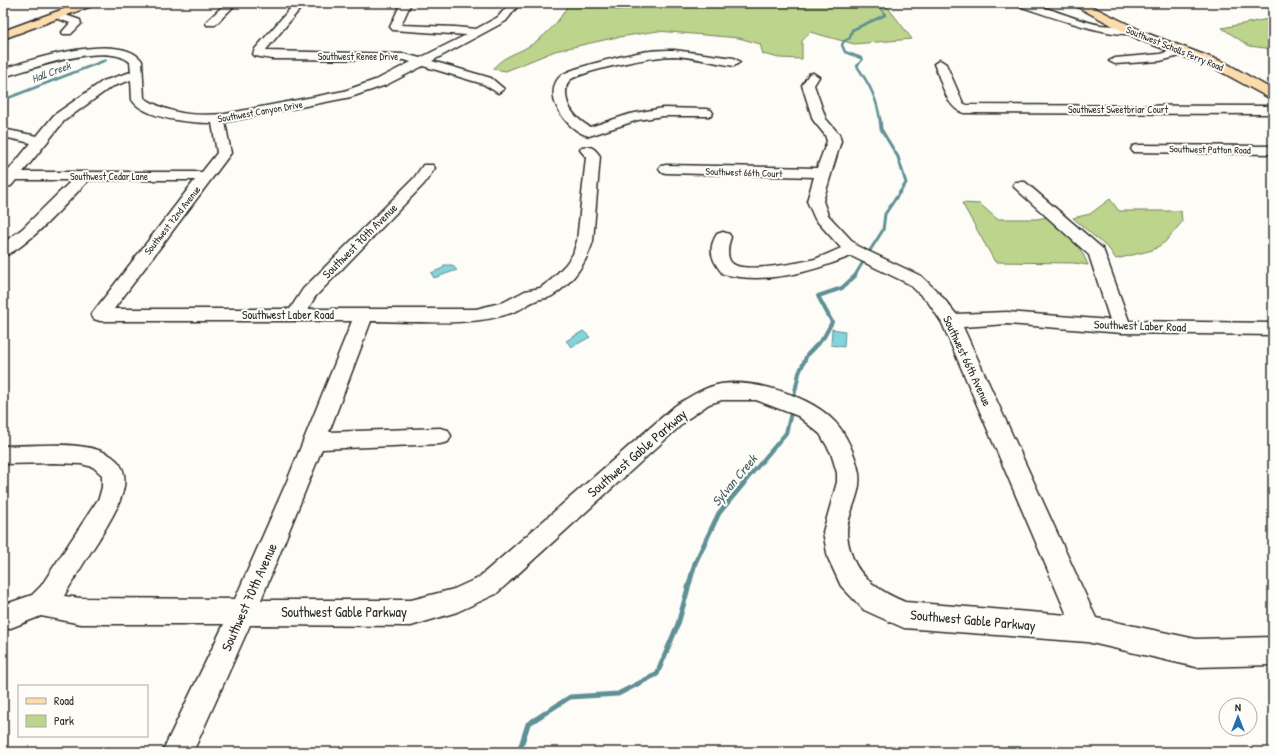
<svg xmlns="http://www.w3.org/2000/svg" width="1276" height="755" font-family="'Patrick Hand',sans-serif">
<rect width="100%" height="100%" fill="#fdfcf7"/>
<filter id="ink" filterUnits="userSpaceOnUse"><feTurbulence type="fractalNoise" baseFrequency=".025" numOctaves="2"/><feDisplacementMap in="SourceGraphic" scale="8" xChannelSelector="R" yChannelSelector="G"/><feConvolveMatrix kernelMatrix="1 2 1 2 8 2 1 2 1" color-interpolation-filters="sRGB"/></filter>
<g filter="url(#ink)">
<g fill="#bcd48b" stroke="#74805b">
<path d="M 569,3 L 604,3 L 616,10 L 681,3 L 852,3 C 868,6 887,3 904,3 L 886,5 L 912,39 L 854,44 L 810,32 L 802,41 L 802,59 L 779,58 L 763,54 L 760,44 L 739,38 L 658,31 L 613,38 L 555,51 L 506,71 L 493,69 C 501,58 512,55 524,49 C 544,38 559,23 569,3 Z"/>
<path d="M 1273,18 L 1273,49 L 1249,46 L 1222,28 Z"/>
<path d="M 1110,199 L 1119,211 L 1181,211 L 1182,222 L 1165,242 L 1153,250 L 1116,259 L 1109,249 L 1073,218 L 1090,214 Z"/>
<path d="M 962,203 L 980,204 L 997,219 L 1037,219 L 1048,217 C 1064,231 1081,245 1088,265 L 1074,263 L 995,262 Z"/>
</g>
<g fill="#82d3da" stroke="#5f9094">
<path d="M 444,265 L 452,265 L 457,270 L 434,278 L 431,273 L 443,268 Z"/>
<path d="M 832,329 L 845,331 L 844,347 L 831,345 Z"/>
<path d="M 583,331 L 590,337 L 572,347 L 566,341 Z"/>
</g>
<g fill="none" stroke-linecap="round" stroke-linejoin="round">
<g stroke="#5f9094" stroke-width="2.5">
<path d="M 3,100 L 106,60"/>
<path d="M 880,120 C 877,98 869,84 857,66 L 862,60 L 861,58 L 845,52 L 842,45 L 844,41 L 850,38 L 852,30 L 885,15 L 879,5 L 881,3"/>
</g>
<g stroke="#5f9094" stroke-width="3">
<path d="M 869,252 L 883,230 L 885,214 L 906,183 L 898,157 L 881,129 L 880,119"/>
<path d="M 854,277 L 863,262"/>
</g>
<g stroke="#5f9094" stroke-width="4">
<path d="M 794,396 L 799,373 L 807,355 L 824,337 L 832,322 L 818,296 L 842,288 L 855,276"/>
<path d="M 743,484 L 786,433 L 791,413"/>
</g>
<path stroke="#5f9094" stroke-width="5" d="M 519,752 L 528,724 L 570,697 L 618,694 L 657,674 L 678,624 L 695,563 L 719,513 L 744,483"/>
<g stroke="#2b2b2b" stroke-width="3">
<g id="minor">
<path d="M 226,3 L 237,3 L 215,25 L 207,25 L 206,23 L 207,21 Z"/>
<path d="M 295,3 L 305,3 L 265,51 L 405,54 L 420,58 L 466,35 L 393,30 L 390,27 L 401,3 L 411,3 L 401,25 L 455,27 L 476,29 L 498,17 L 510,3 L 520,3 L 506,21 L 432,61 L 491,78 L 504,89 L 498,93 L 483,84 L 423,66 L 386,85 L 351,97 L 225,122 L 231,153 L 114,309 L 290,309 L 303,289 L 414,178 L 423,165 L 433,165 L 435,168 L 424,184 L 315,297 L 308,309 L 476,309 L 504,302 L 525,291 L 540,288 L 551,280 L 566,264 L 573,254 L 577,241 L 586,157 L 580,150 L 582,147 C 591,145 595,149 600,156 L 593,241 C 587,262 572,284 552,296 C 547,299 540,298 535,301 C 528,303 523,309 516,311 C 476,328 414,321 371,321 L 329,432 L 440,428 L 448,430 L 451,436 L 448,442 L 440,444 L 322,449 L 261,600 L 411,600 L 454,589 L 478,578 L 675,406 C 689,397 704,387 721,384 C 755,379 811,396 835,422 C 846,433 857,459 859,474 C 862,494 847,513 847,533 C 847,540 850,550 852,556 C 860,580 884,593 905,602 L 1067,615 L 942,323 L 928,302 L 909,284 L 851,256 C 811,272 766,285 723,274 C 712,261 707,249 717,234 L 723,232 L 729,234 L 731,237 C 728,245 725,261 735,265 C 748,272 799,263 815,259 C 823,256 832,252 841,248 L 815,219 L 807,201 L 814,177 L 666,173 L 661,172 L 659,169 L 661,166 L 666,165 L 817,168 L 827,141 L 825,135 L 813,120 L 802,85 L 809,74 L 813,73 L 819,77 L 814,85 L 826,119 L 839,134 L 841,141 L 823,201 L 828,215 L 857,246 L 921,276 L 940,294 L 956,314 L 1007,312 L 1110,320 L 1089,255 L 1015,188 L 1013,185 L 1015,182 L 1025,182 L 1103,249 L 1129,321 L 1273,323 L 1273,335 L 1122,333 L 1007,324 L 963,327 L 1096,618 L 1196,639 L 1273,637 L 1273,665 L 1196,667 L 1087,642 L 904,628 L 895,624 L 864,610 L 841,586 L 828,558 L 823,532 L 837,482 L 837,473 L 831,453 L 820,434 L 798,416 L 756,400 L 722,400 L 709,404 L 689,418 L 496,594 L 457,612 L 411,626 L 250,625 L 193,752 L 162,752 L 224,624 L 81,624 L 41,616 L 3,631 L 3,605 L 32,595 L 41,586 L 99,498 L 102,487 L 102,475 L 93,467 L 81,464 L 54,463 L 3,464 L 3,446 C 32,446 63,442 91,448 C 150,462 117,509 98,541 C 86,559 75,577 64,596 L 81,598 L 235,599 L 287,481 L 352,321 L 100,321 L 94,319 L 91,315 L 94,311 L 195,180 L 89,180 C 71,198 25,251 3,256 L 3,243 L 22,229 L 72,180 L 16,180 L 11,186 L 3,187 L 3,177 L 31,143 L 3,137 L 3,129 L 37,136 L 54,115 L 103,81 L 131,72 L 130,62 C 104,41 33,69 3,77 L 3,69 C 32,59 121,31 142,61 L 144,98 C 171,115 194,116 225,114 L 344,91 L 378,79 L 411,62 L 404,60 L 272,59 L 255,56 L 253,54 L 255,49 ZM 131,80 L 132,100 C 145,119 190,123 212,123 L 217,153 L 202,172 L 23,172 L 64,121 L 111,87 Z"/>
<path d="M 1015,3 C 1045,3 1071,20 1101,25 C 1109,26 1132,25 1136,31 C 1126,44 1034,11 1016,5 Z"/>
<path d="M 57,12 L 80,20 L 81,24 L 71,34 L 63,34 L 62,32 L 70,23 L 53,17 L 52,15 Z"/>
<path d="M 1182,47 L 1186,48 L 1188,50 L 1186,52 L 1180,56 L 1160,61 L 1115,64 L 1109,61 L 1115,58 L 1160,54 Z"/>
<path d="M 674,50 L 734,58 L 740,62 L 734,66 C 714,63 694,57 674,56 C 655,56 585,70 570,80 C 566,84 566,89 566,94 C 567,110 578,120 590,127 L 630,114 L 663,108 L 706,109 L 711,110 L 713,113 L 711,116 L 663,116 L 638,120 L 589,136 C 576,133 564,121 558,109 C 552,99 551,83 562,75 C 571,68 636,52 650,51 C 658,50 666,50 674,50 Z"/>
<path d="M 940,60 L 946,64 L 963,103 L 967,105 L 1273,106 L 1273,114 L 964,113 C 946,109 941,79 934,64 Z"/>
<path d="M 1138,145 L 1273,146 L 1273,154 L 1133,152 L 1131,149 L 1133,146 Z"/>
</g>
</g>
<g stroke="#2b2b2b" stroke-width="3">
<g id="major">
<path d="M 80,3 L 96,3 L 94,5 L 3,39 L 3,31 Z"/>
<path d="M 1070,3 L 1085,3 L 1146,33 L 1226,63 L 1273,90 L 1273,100 L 1216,69 L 1138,39 Z"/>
</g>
</g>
<use href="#minor" fill="#fdfcf7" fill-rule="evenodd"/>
<use href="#major" fill="#fcdcac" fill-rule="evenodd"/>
</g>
</g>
<g text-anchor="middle" stroke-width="4" stroke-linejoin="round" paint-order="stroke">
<g font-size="10" fill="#2b2b2b" stroke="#fdfcf7">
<text transform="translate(1175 48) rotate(22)" y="4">Southwest Scholls Ferry Road</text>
<text x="358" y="60">Southwest Renee Drive</text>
<text x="1118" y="113">Southwest Sweetbriar Court</text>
<text transform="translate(260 111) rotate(-10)" y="4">Southwest Canyon Drive</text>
<text transform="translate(1210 149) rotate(1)" y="4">Southwest Patton Road</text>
<text transform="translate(744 172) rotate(2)" y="4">Southwest 66th Court</text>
<text x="109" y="180">Southwest Cedar Lane</text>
<text transform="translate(172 220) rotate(-52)" y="4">Southwest 72nd Avenue</text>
</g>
<g font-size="11" font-style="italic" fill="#455d60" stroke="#fdfcf7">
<text transform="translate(51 72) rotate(-21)" y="4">Hall Creek</text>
</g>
<g font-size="12" fill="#2b2b2b" stroke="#fdfcf7">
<text transform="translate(360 241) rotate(-45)" y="4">Southwest 70th Avenue</text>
<text x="288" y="319">Southwest Laber Road</text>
<text transform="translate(1140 326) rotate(2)" y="4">Southwest Laber Road</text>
<text transform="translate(967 361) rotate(65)" y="4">Southwest 66th Avenue</text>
</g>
<g font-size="13" font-style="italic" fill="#455d60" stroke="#fdfcf7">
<text transform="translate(734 480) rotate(-50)" y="5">Sylvan Creek</text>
</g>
<g font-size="14" fill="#2b2b2b" stroke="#fdfcf7">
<text transform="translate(637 453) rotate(-41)" y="5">Southwest Gable Parkway</text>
<text transform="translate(249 597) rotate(-66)" y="5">Southwest 70th Avenue</text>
<text x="344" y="617">Southwest Gable Parkway</text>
<text transform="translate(973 620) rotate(5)" y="5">Southwest Gable Parkway</text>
</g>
</g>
<rect width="1276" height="755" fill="none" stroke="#fdfcf7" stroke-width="16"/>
<rect x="8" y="8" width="1260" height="739" fill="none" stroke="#2b2b2b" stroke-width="1.5" filter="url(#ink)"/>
<rect x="18" y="685" width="130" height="52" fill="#fdfcf7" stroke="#a9a8a5"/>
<rect x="26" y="698" width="20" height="6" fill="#fcdcac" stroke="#a9a8a5"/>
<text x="54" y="705" font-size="12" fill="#2b2b2b">Road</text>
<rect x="26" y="715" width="20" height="12" fill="#bcd48b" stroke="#a9a8a5"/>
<text x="54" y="725" font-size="12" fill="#2b2b2b">Park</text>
<g transform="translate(1238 717)"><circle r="19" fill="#fdfcf7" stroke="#a9a8a5"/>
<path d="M0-3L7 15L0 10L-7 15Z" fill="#1f6fb2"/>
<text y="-6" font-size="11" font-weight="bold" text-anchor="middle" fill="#2b2b2b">N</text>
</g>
</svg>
